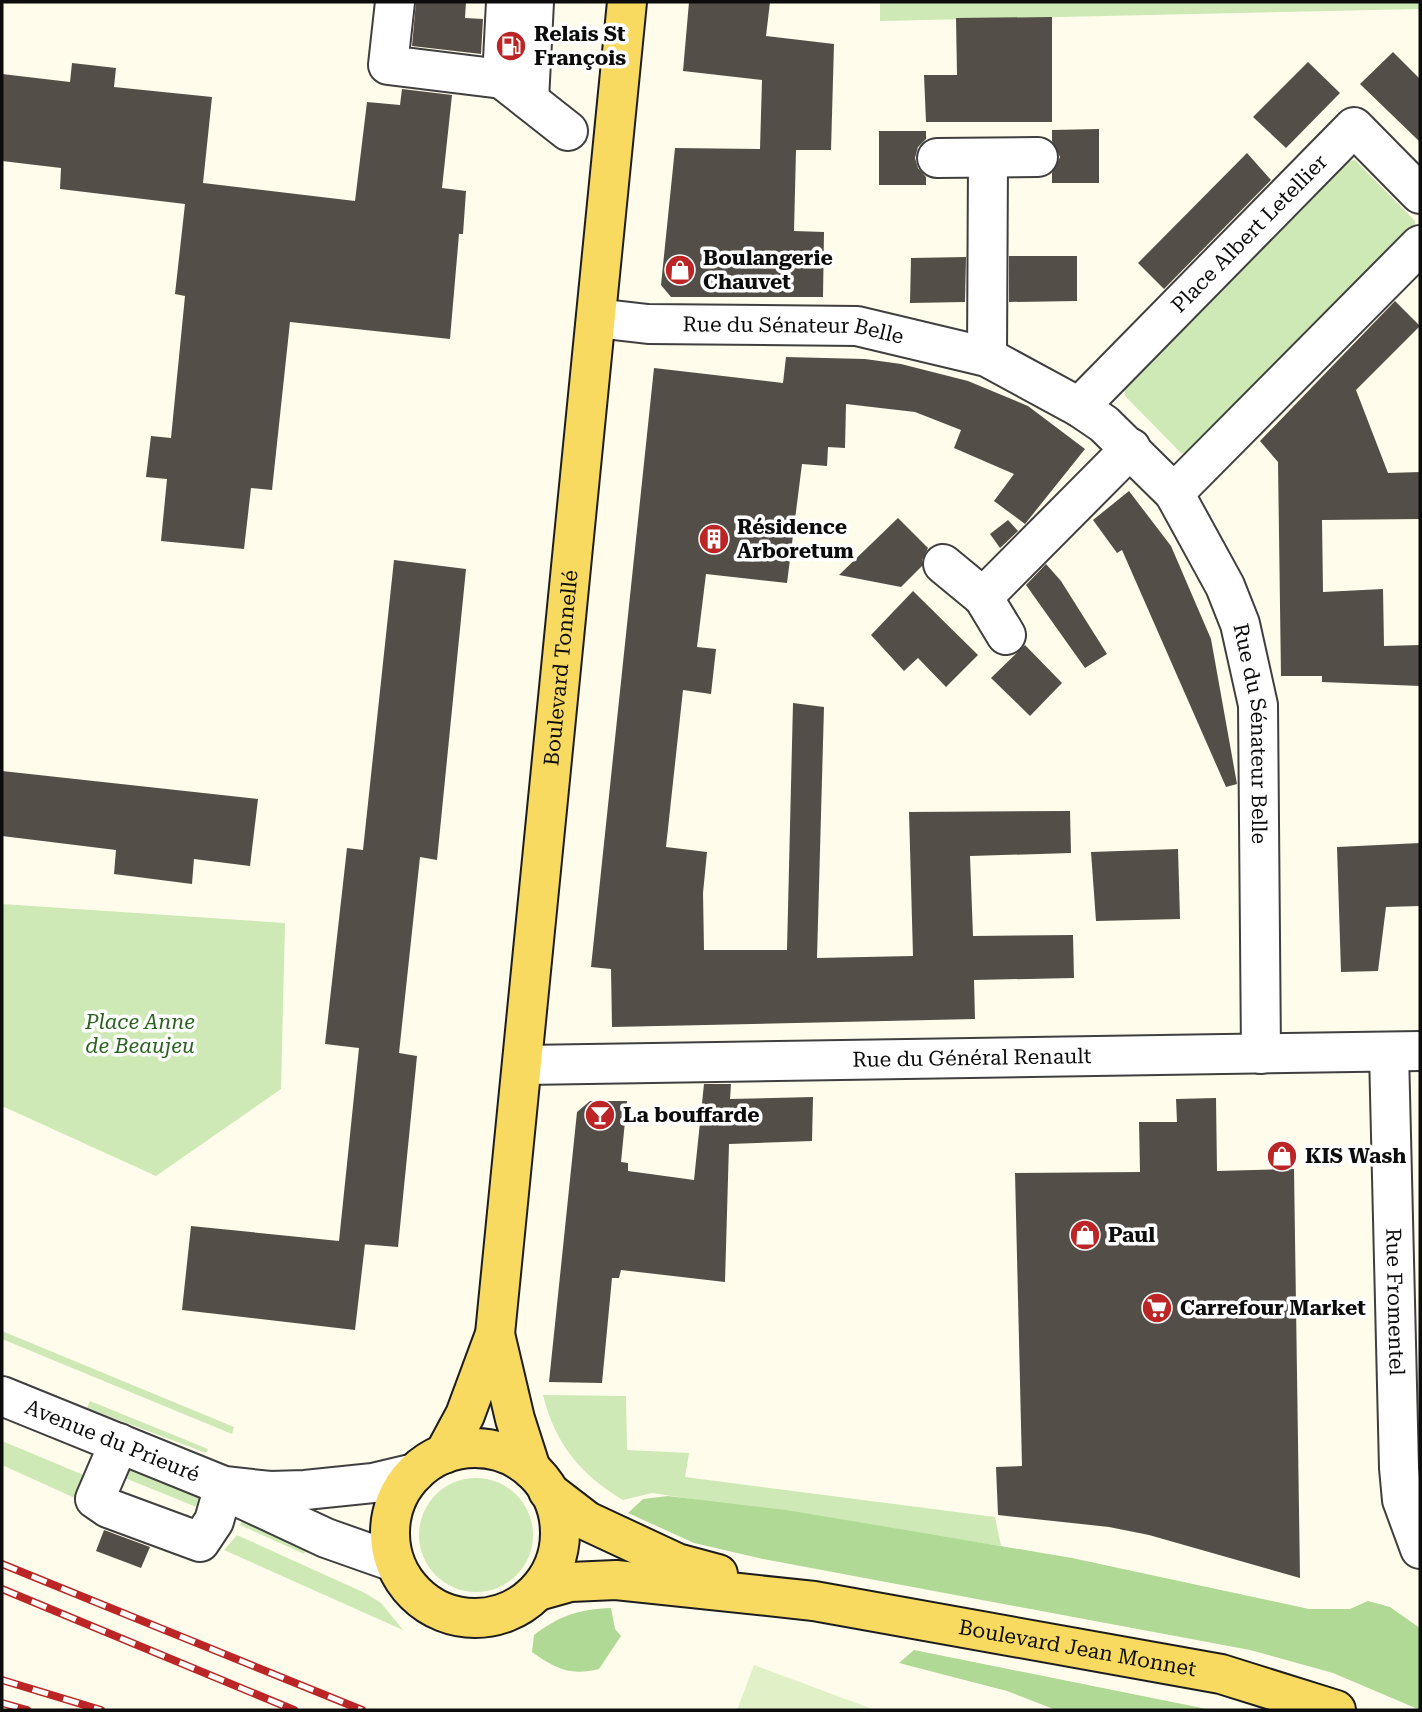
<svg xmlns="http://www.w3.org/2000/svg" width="1422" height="1712" font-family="'Roboto Serif',serif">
<rect width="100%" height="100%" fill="#fffceb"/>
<g fill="#cee9b5">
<path d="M 880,2 L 1420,2 L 1420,9 L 880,21 Z"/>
<path d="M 1355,160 L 1415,221 L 1414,232 L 1197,452 L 1181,453 L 1125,396 L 1124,383 L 1343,163 Z"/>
<path d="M 2,904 L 285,923 L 281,1089 L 156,1176 L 2,1106 Z"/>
<path d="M 2,1331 L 234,1427 L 232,1434 L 2,1339 Z"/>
<path d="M 543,1395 L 626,1396 L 627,1450 L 689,1453 L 685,1477 L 995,1517 L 1001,1546 L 652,1493 L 623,1500 C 581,1475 555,1444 543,1395 Z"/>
<path d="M 90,1401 L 208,1449 L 206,1453 L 87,1408 Z"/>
<path d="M 2,1441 L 86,1476 L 77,1499 L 2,1465 Z"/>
<path d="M 124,1465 L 203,1496 L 199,1508 L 120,1476 Z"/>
<circle cx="476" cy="1535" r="57"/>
<path d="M 245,1515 L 309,1543 L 304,1554 L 240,1525 Z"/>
<path d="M 237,1535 L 365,1593 L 381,1603 L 403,1630 L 224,1550 Z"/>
</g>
<g fill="#b0d995">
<path d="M 668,1496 L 786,1510 L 1072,1558 L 1309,1609 L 1350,1609 L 1368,1601 L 1390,1607 L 1420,1628 L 1420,1710 L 1333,1673 L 1250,1650 L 763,1559 L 694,1543 L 628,1513 L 643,1499 Z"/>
<path d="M 611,1608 L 615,1629 L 621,1636 L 599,1669 C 570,1676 556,1669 532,1652 L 534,1635 C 559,1616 579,1609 611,1608 Z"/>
<path d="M 914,1650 L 1212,1710 L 1056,1710 L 1007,1691 L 899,1663 Z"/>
</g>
<path fill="#e0f0c7" d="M 754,1665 L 875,1710 L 737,1710 Z"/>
<g fill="#544e48">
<path d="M 416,2 L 466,2 L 465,18 L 483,19 L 481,54 L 412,46 Z"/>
<path d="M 689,2 L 770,2 L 766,36 L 834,44 L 831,150 L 796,150 L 794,231 L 824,232 L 823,297 L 671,297 L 661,285 L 675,148 L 760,149 L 762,80 L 683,71 Z"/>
<path d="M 1052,17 L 1052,122 L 926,122 L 924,75 L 957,75 L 956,18 Z"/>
<path d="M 1393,52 L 1420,79 L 1420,142 L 1360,84 Z"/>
<path d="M 1308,62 L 1340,93 L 1286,148 L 1253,117 Z"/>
<path d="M 72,63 L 116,68 L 114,87 L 212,97 L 203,183 L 355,201 L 367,102 L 400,105 L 402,89 L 452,95 L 442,188 L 466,191 L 463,234 L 459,234 L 450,339 L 290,322 L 272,490 L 251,488 L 244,549 L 161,541 L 167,479 L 146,477 L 151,436 L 171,438 L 185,296 L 175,294 L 185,204 L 60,189 L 61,168 L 2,161 L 2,74 L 70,82 Z"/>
<path d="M 1099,129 L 1099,183 L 1052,183 L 1052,173 L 1060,157 L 1052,141 L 1052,130 Z"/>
<path d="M 879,131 L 926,131 L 926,139 L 918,147 L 915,158 L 918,168 L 926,177 L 926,185 L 879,185 Z"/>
<path d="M 1247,153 L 1271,180 L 1164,289 L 1138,263 Z"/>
<path d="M 1009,256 L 1077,256 L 1077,301 L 1009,302 Z"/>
<path d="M 966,257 L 965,302 L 910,303 L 911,258 Z"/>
<path d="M 1395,301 L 1420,326 L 1356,390 L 1388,473 L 1420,472 L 1420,519 L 1322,520 L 1323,592 L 1383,589 L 1384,646 L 1420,645 L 1420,686 L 1322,682 L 1322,676 L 1281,676 L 1278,462 L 1260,441 Z"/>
<path d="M 786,357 L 865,359 L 901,364 L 968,381 L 1028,406 L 1085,449 L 1025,524 L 994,501 L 1014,474 L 954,448 L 961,430 L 915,412 L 846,404 L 845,448 L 828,447 L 827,466 L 802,464 L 787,583 L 706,574 L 697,647 L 716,649 L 711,694 L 683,690 L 666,847 L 707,852 L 703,893 L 704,950 L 787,950 L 793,703 L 824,707 L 817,958 L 913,956 L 909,812 L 1070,811 L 1071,853 L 970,856 L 973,936 L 1073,935 L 1074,978 L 974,980 L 975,1019 L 612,1027 L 611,969 L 591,967 L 654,368 L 783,383 Z"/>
<path d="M 1129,491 L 1171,546 L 1211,639 L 1237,784 L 1226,787 L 1122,550 L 1117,553 L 1093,520 Z"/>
<path d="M 898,518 L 928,548 L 922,560 L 922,566 L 901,587 L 839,575 Z"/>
<path d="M 1008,520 L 1018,531 L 1000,548 L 990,534 Z"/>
<path d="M 394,560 L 466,569 L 437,860 L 420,857 L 399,1053 L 417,1056 L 398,1247 L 361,1244 L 365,1244 L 355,1330 L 182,1310 L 191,1226 L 339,1241 L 359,1048 L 325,1044 L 347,848 L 363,850 Z"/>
<path d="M 1046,564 L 1061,581 L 1107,654 L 1085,668 L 1026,585 Z"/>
<path d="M 913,591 L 978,655 L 946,687 L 918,658 L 904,671 L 871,635 Z"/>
<path d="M 1025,645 L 1062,683 L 1030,716 L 991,678 Z"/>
<path d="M 2,771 L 258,799 L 250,866 L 194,859 L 192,884 L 114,874 L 116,850 L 2,836 Z"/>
<path d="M 1420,843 L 1420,906 L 1386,907 L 1378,971 L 1341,972 L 1337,847 Z"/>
<path d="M 1178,849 L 1180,919 L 1096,921 L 1091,852 Z"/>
<path d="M 704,1084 L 731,1084 L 730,1099 L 813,1097 L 812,1141 L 729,1144 L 725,1282 L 621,1270 L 619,1278 L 612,1278 L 602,1383 L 549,1382 L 577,1112 L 590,1101 L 627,1101 L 621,1162 L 628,1163 L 628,1171 L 694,1180 Z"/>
<path d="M 1216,1098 L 1217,1171 L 1294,1169 L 1300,1578 L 1149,1535 L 1109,1527 L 998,1515 L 996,1467 L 1022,1466 L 1015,1173 L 1140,1172 L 1139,1122 L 1177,1122 L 1176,1099 Z"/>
<path d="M 104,1530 L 150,1547 L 141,1568 L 96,1551 Z"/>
</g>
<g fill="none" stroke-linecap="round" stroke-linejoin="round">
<g stroke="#3f3f3f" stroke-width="42">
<g id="minor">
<path d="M 395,2 L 388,65 L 502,79"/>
<path d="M 506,2 L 502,79 L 568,131"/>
<path d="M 529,100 L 534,2"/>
<path d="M 937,158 L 1038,157"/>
<path id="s1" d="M 596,318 L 648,324 L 857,326 L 987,357 L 1079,407 L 1104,424 L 1174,493 L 1225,586 L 1240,624 L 1258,705 L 1261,1054"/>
<path d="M 987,357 L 988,158"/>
<path id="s2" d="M 1079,407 L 1354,127 L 1420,194"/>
<path d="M 1174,493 L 1420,245"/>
<path d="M 943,564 L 983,597 L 1006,635"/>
<path d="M 983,597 L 1131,448"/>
<path id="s3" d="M 1389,1052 L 1399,1468 L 1402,1500 L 1420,1549"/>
<path id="s4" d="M 524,1065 L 1420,1051"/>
<path id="s5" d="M 2,1396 L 224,1486 L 270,1491 L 305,1490 L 373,1483 L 415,1473"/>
<path d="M 119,1443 L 95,1499 L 108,1508 L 200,1542 L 214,1521 L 224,1486"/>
<path d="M 236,1496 L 326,1538 L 394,1562"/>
</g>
</g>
<g stroke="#1d1d1d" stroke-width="42">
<g id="major">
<path d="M 495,1334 L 515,1419 L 531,1469"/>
<circle cx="475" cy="1533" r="85"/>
<path id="s6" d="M 444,1454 L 465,1415 L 495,1334 L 627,2"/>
<path d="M 548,1491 L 587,1521 L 677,1563 L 718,1574"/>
<path id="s7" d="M 538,1591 L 570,1582 L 616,1580 L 814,1601 L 1221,1674 L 1336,1710"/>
</g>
</g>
<use href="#minor" stroke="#fff" stroke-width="38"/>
<use href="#major" stroke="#f8da61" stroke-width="38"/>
<g stroke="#bb2525" stroke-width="8">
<g id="rail">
<path d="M 2,1564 L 362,1710"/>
<path d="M 2,1589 L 294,1710"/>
<path d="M 2,1680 L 101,1710"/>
<path d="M 2,1703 L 27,1710"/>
</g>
</g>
<use href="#rail" stroke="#fff" stroke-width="5" stroke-dasharray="16" stroke-linecap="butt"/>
</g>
<defs>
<g id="fuel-disc" transform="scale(1.575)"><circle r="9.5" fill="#bb2525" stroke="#fff"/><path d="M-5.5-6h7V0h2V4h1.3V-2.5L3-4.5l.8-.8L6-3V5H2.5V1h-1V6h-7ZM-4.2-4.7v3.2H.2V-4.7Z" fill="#fff"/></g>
<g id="shop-disc" transform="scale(1.575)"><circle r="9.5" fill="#bb2525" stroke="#fff"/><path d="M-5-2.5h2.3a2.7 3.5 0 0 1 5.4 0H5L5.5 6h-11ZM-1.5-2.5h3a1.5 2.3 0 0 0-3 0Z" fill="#fff"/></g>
<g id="building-disc" transform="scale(1.575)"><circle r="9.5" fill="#bb2525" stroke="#fff"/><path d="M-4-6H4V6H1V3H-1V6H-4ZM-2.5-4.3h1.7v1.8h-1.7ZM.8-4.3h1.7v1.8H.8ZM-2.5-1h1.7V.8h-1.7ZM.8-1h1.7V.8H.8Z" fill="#fff"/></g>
<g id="bar-disc" transform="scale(1.575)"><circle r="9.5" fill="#bb2525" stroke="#fff"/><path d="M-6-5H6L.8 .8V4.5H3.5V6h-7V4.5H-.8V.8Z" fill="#fff"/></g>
<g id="supermarket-disc" transform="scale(1.575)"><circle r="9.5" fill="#bb2525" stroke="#fff"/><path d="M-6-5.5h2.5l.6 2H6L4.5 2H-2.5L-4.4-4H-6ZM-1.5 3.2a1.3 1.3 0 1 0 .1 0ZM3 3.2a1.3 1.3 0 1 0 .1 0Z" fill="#fff"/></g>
</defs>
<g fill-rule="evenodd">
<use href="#fuel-disc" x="511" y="46"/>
<use href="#shop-disc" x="680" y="270"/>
<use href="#building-disc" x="714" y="539"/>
<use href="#bar-disc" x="600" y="1115"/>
<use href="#shop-disc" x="1282" y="1156"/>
<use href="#shop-disc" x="1085" y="1235"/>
<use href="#supermarket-disc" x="1157" y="1308"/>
</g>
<g text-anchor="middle" stroke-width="7" stroke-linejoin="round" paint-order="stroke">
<g font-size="21" font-weight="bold" fill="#0c0c0c" stroke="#fff" text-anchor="start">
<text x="534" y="41">Relais St<tspan x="534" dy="24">François</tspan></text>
<text x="703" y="265">Boulangerie<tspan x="703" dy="24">Chauvet</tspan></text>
<text x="737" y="534">Résidence<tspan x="737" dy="24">Arboretum</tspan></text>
<text x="623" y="1122">La bouffarde</text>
<text x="1305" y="1163">KIS Wash</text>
<text x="1108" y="1242">Paul</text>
<text x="1180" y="1315">Carrefour Market</text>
</g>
<g font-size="21" fill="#0c0c0c" stroke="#fff">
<text dy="7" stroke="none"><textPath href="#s2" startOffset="243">Place Albert Letellier</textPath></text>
<text dy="7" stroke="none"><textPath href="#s1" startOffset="198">Rue du Sénateur Belle</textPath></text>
<text dy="7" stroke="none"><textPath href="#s6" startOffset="800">Boulevard Tonnellé</textPath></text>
<text dy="7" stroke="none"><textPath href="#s1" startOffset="886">Rue du Sénateur Belle</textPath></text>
<text dy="7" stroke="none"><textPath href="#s4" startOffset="448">Rue du Général Renault</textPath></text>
<text dy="7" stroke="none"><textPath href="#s3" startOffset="250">Rue Fromentel</textPath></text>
<text dy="7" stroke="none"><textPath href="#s5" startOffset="119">Avenue du Prieuré</textPath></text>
<text dy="7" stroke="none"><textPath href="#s7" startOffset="546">Boulevard Jean Monnet</textPath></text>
</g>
<g font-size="21" font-style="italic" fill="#28631d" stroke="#fff">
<text x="140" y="1029">Place Anne<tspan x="140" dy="24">de Beaujeu</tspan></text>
</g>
</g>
<rect width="1422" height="1712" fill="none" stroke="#0c0c0c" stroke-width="7"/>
</svg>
